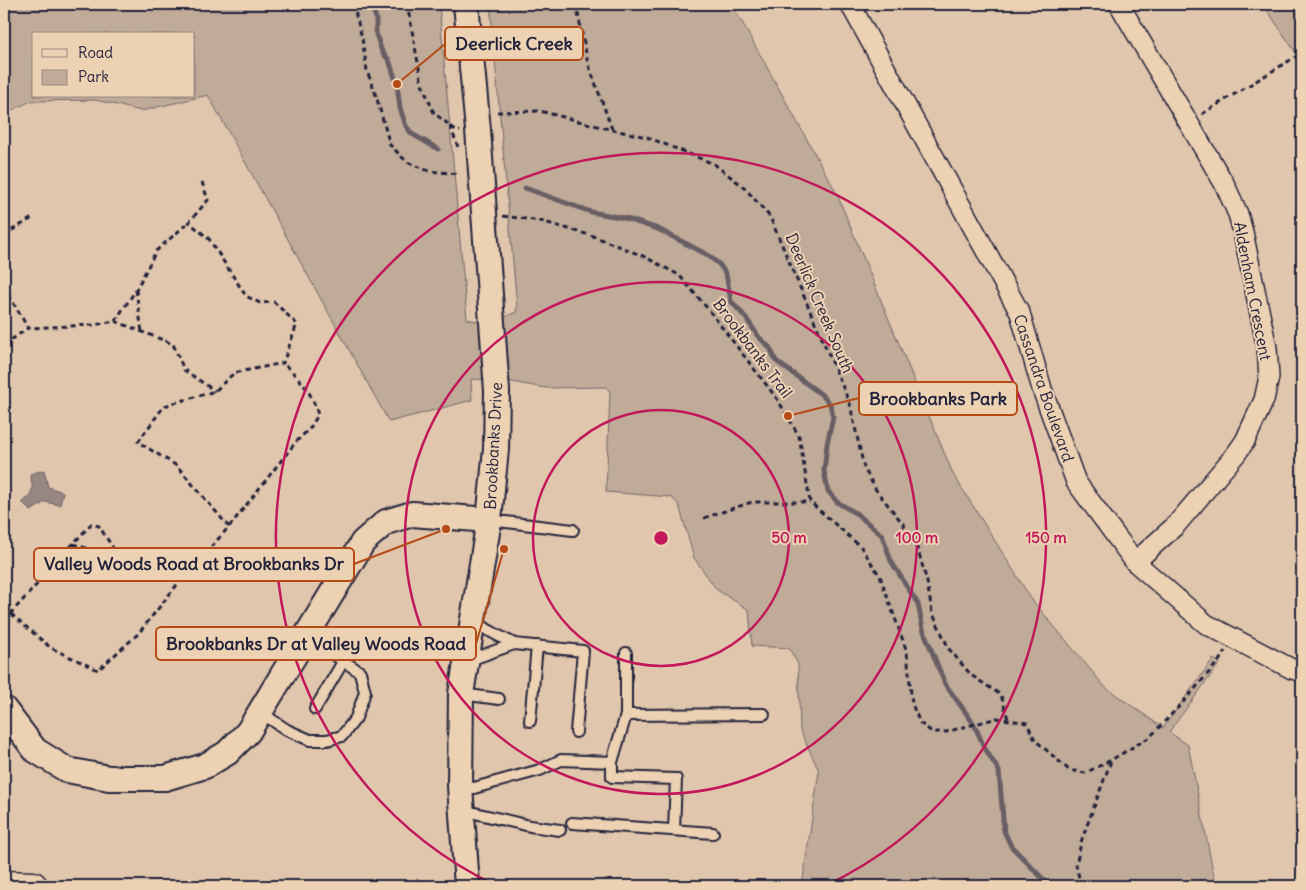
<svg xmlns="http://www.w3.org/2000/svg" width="1306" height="890" font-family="Delius,sans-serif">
<rect width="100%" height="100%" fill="#e0c6ac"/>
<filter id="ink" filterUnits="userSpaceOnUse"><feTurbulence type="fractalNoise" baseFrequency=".02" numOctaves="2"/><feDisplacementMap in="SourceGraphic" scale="10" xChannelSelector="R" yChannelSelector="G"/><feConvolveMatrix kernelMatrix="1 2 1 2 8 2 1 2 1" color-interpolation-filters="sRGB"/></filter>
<g filter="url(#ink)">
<g fill="#c0ab99" stroke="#71666a" fill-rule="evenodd">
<path d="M 4,4 L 439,4 L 467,319 L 490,324 L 516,312 L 517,307 L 490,4 L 732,4 L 836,192 L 953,474 L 1032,600 L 1105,687 L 1163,728 L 1213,659 L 1220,663 L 1169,732 L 1188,745 L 1216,886 L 802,886 L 819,771 L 800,730 L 798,664 L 789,648 L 752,646 L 749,610 L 717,590 L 694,558 L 679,505 L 671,497 L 606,492 L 610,393 L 607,387 L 545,388 L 501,380 L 471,379 L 472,400 L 389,422 L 208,95 L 141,111 L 96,100 L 31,101 L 4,114 ZM 34,34 L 194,34 L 194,96 L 34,96 Z"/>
<path d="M 1263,4 L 1302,4 L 1302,62 Z"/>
</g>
<path fill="#978781" stroke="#685f65" d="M 44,470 L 48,487 L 63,492 L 60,505 L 45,502 L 31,511 L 22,502 C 35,492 33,489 30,474 Z"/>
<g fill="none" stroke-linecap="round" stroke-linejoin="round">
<g stroke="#685f65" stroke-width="5">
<path d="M 371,4 L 376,18 L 376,34 L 382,52 L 389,60 L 397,84 L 400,108 L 406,126 L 412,134 L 438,149"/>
<path d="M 525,188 L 591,212 L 624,218 L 658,229 L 706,254 L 719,264 L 726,274 L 731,301 L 746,318 L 758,336 L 770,348 L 776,361 L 822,395 L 830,404 L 833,417 L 827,444 L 824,471 L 828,491 L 837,502 L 857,514 L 882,535 L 891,561 L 918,604 L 923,629 L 945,684 L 974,724 L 984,747 L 999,771 L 1004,831 L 1011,846 L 1050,886"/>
</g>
<g stroke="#22223b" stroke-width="14">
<g id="service">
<path d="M 489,520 L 573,530"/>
<path d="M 474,620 L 488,630 L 514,644 L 583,651 L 576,732"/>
<path d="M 467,661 L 514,644"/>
<path d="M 461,694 L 499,699"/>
<path d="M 315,709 L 344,660"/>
<path d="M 260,712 L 287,730 L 310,740 L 327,740 L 342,736 L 356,718 L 365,692 L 360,672 L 306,636"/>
<path d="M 626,715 L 764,714"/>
<path d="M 530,721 L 537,646"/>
<path d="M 612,762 L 612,777 L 676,779 L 674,830"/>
<path d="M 461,786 L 474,788 L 540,770 L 561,760 L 612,762 L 626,715 L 626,653"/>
<path d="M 462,810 L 530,826 L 560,830"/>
<path d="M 572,823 L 713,833"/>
</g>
</g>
<g stroke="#22223b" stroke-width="22">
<g id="minor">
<path d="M 850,4 L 1020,313 L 1042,389 L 1076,482 L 1135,562 L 1206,624 L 1292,669 L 1302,672"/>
<path d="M 1119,4 L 1225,185 L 1238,214 L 1243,232 L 1267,348 L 1269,377 L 1264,400 L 1245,441 L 1236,454 L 1176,525 L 1135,562"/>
</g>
</g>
<g stroke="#22223b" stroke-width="28">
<g id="tertiary">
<path d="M 466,4 L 478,130 L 497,391 L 496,449 L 489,520 L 461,694 L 460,786 L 467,886"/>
<path d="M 4,709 L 35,750 L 67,770 L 109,778 L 165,778 L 205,766 L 227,753 L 248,732 L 363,542 L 386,522 L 412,514 L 489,520"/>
</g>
</g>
<g stroke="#22223b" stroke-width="31">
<path id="motorway" d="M 4,885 L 33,886"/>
</g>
<g stroke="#22223b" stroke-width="3" stroke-dasharray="5 4" stroke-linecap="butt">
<path d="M 353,4 L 362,38 L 367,71 L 375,92 L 390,145 L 407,162 L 429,171 L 460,174"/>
<path d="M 407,4 L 422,84 L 434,113 L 457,131 L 460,131"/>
<path d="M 576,4 L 588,63 L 612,129"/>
<path d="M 497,112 L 540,111 L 613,130 L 647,137 L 714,164 L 744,187 L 770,217 L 850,404 L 864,468 L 876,490 L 904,525 L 918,550 L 927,582 L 932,612 L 949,649 L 971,675 L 1001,695 L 1008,719"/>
<path d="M 1202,114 L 1302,53"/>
<path d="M 450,126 L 458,147"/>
<path d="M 202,182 L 208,200 L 189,222 L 209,239 L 246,296 L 260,303 L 274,302 L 297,324 L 283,363 L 234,373 L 215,391 L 164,406 L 138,442 L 177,466 L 229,527"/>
<path d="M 503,216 L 541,221 L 593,236 L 643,256 L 679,275 L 708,309 L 778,400 L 799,436 L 810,502 L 861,547 L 880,576 L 907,652 L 912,704 L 920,723 L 932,732 L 946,732 L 997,718 L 1027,723 L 1035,740 L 1069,770 L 1085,773 L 1111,760 L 1150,737 L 1185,700 L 1219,661 L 1225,651"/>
<path d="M 4,235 L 34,217"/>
<path d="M 4,287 L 28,328"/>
<path d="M 136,290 L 142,332"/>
<path d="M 115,321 L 136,290 L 156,251 L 189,222"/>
<path d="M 4,345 L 28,328 L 93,325 L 115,321 L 173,344 L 184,370 L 215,391"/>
<path d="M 704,518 L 752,502 L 810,502"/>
<path d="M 73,544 L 120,559"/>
<path d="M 11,614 L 51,648 L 98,670 L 138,634 L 180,581"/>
<path d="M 4,621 L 91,524 L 99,526 L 120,559 L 180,581 L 229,527 L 295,443 L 310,428 L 318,415 C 311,390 301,380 283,363"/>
<path d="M 1081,886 L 1076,865 L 1082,839 L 1111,761"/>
</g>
<use href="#service" stroke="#ecd1b3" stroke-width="10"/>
<use href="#minor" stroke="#ecd1b3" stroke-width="19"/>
<use href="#tertiary" stroke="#ecd1b3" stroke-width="24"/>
<use href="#motorway" stroke="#ecd1b3" stroke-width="28"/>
</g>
</g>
<g fill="none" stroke="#c2185b" stroke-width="2.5">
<circle cx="661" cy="538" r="128"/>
<circle cx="661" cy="538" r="256"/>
<path d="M495 885A385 385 0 1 1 827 885"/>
</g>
<g text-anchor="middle" stroke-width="4" stroke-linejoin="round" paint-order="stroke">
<g font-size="16" fill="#22223b" stroke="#ecd1b3">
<text transform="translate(1253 291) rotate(79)" y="6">Aldenham Crescent</text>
<text transform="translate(820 303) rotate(67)" y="6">Deerlick Creek South</text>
<text transform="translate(753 348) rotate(53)" y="6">Brookbanks Trail</text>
<text transform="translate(1044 388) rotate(71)" y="6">Cassandra Boulevard</text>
<text transform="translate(493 446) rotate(-87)" y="6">Brookbanks Drive</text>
</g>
</g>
<circle cx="661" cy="538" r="8" fill="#c2185b" stroke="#ecd1b3" stroke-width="2.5"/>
<g font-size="15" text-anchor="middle" font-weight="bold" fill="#c2185b" stroke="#ecd1b3" stroke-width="4" stroke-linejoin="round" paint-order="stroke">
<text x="789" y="543">50 m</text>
<text x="917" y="543">100 m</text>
<text x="1046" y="543">150 m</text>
</g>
<path fill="none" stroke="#b64b18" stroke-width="2" d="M397 84L445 44M788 416L859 398M446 529L354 564M504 549L476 644"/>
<g fill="#b64b18" stroke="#ecd1b3" stroke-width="2">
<circle cx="397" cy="84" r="5"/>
<circle cx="788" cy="416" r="5"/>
<circle cx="446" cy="529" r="5"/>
<circle cx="504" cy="549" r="5"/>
</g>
<g fill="#ecd1b3" stroke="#b64b18" stroke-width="2">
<rect x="445" y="27" width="138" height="33" rx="5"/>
<rect x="859" y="382" width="158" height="33" rx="5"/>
<rect x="34" y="548" width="320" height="33" rx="5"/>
<rect x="156" y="627" width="320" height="33" rx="5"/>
</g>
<g font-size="18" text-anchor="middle" font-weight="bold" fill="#22223b">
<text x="514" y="50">Deerlick Creek</text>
<text x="938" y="405">Brookbanks Park</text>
<text x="194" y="570">Valley Woods Road at Brookbanks Dr</text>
<text x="316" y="650">Brookbanks Dr at Valley Woods Road</text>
</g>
<rect width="1306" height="890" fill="none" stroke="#ecd1b3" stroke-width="20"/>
<rect x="10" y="10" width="1286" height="870" fill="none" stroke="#22223b" stroke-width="2" filter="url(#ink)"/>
<rect x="32" y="32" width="162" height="65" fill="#ecd1b3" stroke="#9b8b83"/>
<rect x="42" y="49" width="25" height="8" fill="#ecd1b3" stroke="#9b8b83"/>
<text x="78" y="58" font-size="15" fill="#22223b">Road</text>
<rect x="42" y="70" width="25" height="15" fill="#c0ab99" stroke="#9b8b83"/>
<text x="78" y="82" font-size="15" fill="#22223b">Park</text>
</svg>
